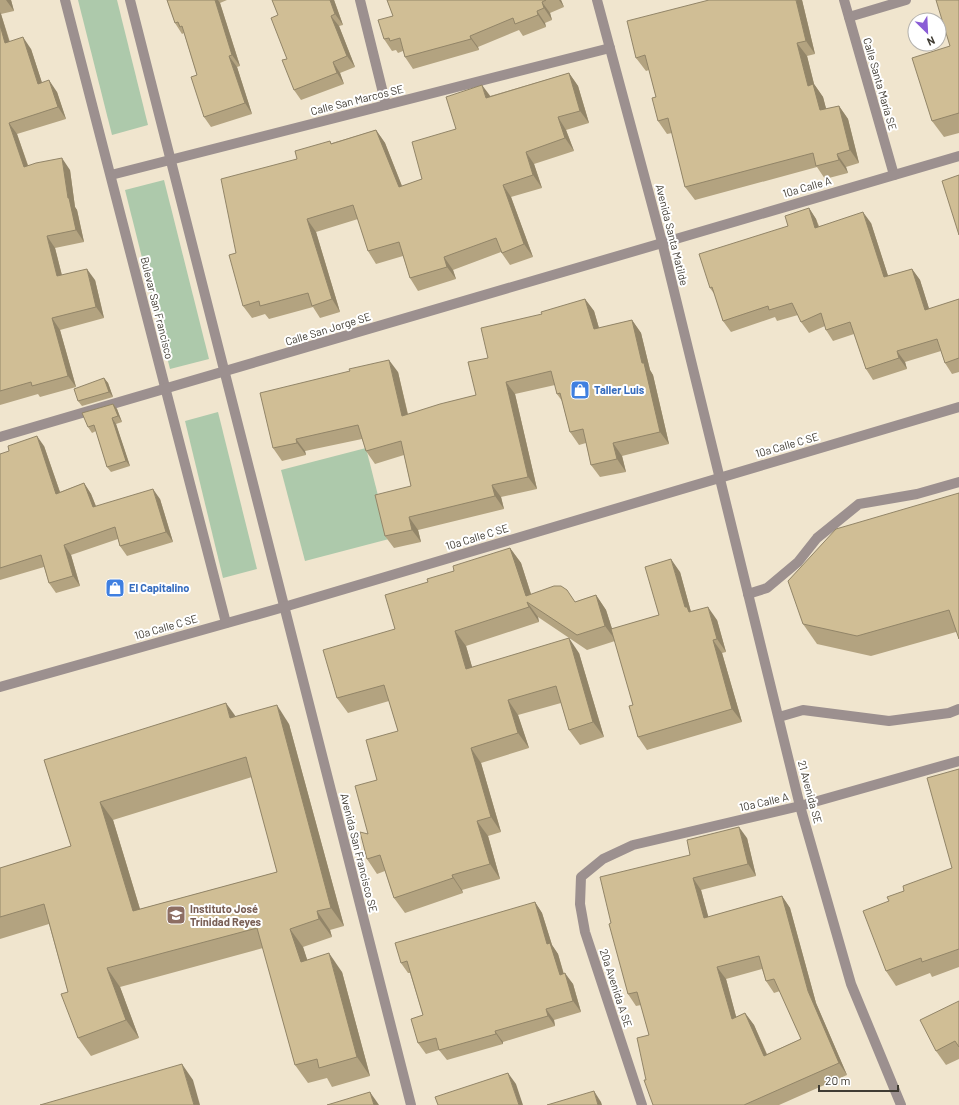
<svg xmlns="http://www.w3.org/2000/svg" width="959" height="1105" font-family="Barlow,sans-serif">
<rect width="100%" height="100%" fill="#f0e5ce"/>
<g fill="#adc9ab">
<path d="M 78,0 L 117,0 L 148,125 L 112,135 Z"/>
<path d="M 164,180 L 209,359 L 170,369 L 125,190 Z"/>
<path d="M 218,412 L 257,569 L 223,578 L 185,421 Z"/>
<path d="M 366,448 L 389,539 L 305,561 L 281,470 Z"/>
</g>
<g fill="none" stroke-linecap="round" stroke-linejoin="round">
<g stroke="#9c908f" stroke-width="10">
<path d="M 65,0 L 226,623"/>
<path d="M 130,0 L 411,1105"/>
<path d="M 360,0 L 386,105"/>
<path d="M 597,0 L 662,242 L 800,806 L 851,984 L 901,1105"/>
<path d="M 844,0 L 894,175"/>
<path d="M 849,17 L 906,0"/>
<path d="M 111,175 L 610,48"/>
<path d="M 0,437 L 959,156"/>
<path d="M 748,594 L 767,588 L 798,562 L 817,538 L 859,504 L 917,494 L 959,482"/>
<path d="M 0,687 L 284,607 L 959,407"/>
<path d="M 779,717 L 803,710 L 889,721 L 949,713 L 959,709"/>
<path d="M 642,1105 L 585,932 L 580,904 L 581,877 L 603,859 L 633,845 L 800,806 L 959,761"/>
</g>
</g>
<g fill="#b3a380" fill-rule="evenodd">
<path d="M 0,0 L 11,0 L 14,11 L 1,14 L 10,42 L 31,49 L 42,83 L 57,92 L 66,119 L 17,134 L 28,165 L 70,170 L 75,207 L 77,210 L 84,242 L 55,248 L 62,275 L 95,280 L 104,318 L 60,330 L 76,387 L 40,397 L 38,394 L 0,405 Z"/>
<path d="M 167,0 L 227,0 L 220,3 L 240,66 L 237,67 L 252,114 L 211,127 L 204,117 L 197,75 L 184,33 L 182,34 L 175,23 Z"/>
<path d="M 272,0 L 334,0 L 343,25 L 339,26 L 355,67 L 340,73 L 344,84 L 301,100 L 294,90 L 278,15 Z"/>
<path d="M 387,0 L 561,0 L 564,7 L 550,13 L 552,20 L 545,23 L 546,27 L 523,36 L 519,30 L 478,47 L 479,50 L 413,69 L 405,57 L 403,51 L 398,53 L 396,50 L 392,51 L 384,39 L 393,16 Z"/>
<path d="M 802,0 L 815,54 L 807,56 L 814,84 L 823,97 L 826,109 L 839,106 L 848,119 L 859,163 L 846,167 L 848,173 L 825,179 L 817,167 L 695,200 L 685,187 L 672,133 L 667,134 L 658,121 L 656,97 L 649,70 L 646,71 L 636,58 Z"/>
<path d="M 959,0 L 959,133 L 944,137 L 932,121 L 950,46 Z"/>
<path d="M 569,73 L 578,86 L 589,123 L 566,130 L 574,151 L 534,164 L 542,188 L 511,197 L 533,257 L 510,265 L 501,252 L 453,270 L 456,279 L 418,291 L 410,278 L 403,256 L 376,264 L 368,251 L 358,219 L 316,232 L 340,312 L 320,318 L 313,307 L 269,319 L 265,314 L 252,318 L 243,306 L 236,253 L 297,159 L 332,143 L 376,130 L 385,143 L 402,186 L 422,179 L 456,129 L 490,96 Z"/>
<path d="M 809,208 L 816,219 L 819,226 L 871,223 L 888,276 L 912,269 L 920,280 L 929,309 L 959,299 L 959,372 L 952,374 L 945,363 L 941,351 L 905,362 L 907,369 L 873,380 L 866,369 L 854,334 L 833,341 L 826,330 L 825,326 L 809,333 L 801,322 L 798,315 L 777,321 L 775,317 L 731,332 L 723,321 L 715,295 L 710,288 L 788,226 Z"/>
<path d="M 585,299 L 594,311 L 599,328 L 632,320 L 641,333 L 650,370 L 653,375 L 669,444 L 622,456 L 626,472 L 600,477 L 591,465 L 586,443 L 579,445 L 570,432 L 562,401 L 557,394 L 555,385 L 515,394 L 537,489 L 501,497 L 504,509 L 418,530 L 421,542 L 394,548 L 385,536 L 411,486 L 404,455 L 375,464 L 366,451 L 362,439 L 305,451 L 306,455 L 282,461 L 273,448 L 398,372 L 408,414 L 476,395 L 488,358 L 542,314 Z"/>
<path d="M 104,378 L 108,383 L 113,397 L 82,406 L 78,401 Z"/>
<path d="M 113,404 L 117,409 L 122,422 L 116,424 L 130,466 L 111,472 L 107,467 L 96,431 L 92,433 L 88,427 Z"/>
<path d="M 44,446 L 60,492 L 84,483 L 91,494 L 96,506 L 160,499 L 173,542 L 127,556 L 120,546 L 118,539 L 71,555 L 80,586 L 56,593 L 49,583 L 44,567 L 0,580 L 0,454 Z"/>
<path d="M 959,493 L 956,632 L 871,656 L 817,644 L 803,624 Z"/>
<path d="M 510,548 L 521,563 L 531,594 L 575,602 L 596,595 L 606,610 L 612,629 L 659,615 L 680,572 L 691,612 L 717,620 L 726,652 L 722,653 L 742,722 L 647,750 L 638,737 L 633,705 L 615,641 L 587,650 L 538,617 L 539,622 L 466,646 L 472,667 L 579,653 L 604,737 L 580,745 L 569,730 L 561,703 L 518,715 L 529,748 L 481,763 L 501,832 L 488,836 L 500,879 L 462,890 L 463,893 L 405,913 L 394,898 L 385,871 L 377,874 L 367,859 L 368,834 L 377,780 L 398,731 L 389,701 L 348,713 L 337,698 L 395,629 L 428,582 L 454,571 Z"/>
<path d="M 235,717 L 289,724 L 344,926 L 330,930 L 332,937 L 303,947 L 307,960 L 342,972 L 370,1076 L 332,1087 L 327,1078 L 308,1083 L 295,1065 L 263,948 L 120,987 L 139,1038 L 91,1056 L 78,1038 L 68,992 L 49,924 L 0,939 L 0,868 L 71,846 L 44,760 ZM 252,777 L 277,872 L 140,909 L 113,820 Z"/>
<path d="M 959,769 L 959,967 L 932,977 L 930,973 L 896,986 L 886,971 L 889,901 L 904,891 L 952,868 Z"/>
<path d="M 747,838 L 756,876 L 701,890 L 708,917 L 782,896 L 790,908 L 816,1003 L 847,1075 L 779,1105 L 653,1105 L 646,1080 L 649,1035 L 641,1005 L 636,1006 L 628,994 L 611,923 L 690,855 ZM 762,969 L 766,981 L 774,993 L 780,991 L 801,1039 L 767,1054 L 754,1025 L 745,1013 L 736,1017 L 726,979 Z"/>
<path d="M 535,902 L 542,913 L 552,945 L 558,954 L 564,974 L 573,984 L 581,1012 L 554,1020 L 555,1026 L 503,1042 L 503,1044 L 447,1060 L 439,1050 L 426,1054 L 418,1043 L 423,1015 L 410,973 L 408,973 L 401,963 Z"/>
<path d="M 959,1001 L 959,1059 L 946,1065 L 936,1051 Z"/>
</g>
<g fill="#928568">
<path d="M 6,0 L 11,0 L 14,11 Z"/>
<path d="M 215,0 L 218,0 L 220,3 L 240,66 L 232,55 Z"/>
<path d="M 330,0 L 334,0 L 343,25 L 335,14 Z"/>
<path d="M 559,0 L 561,0 L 564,7 Z"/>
<path d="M 796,0 L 802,0 L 815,54 L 806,41 Z"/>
<path d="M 542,2 L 550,13 L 552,20 L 544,8 Z"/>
<path d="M 537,11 L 545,23 L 546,27 L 538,15 Z"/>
<path d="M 0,12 L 1,14 L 13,54 L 5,43 L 0,25 Z"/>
<path d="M 331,16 L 339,26 L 355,67 L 347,56 Z"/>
<path d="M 470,36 L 478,47 L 479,50 L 471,39 Z"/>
<path d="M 23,37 L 31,49 L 46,95 L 38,84 Z"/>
<path d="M 797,43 L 807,56 L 814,84 L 823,97 L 830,123 L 820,110 L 808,86 Z"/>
<path d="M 229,56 L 237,67 L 252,114 L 245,103 Z"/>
<path d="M 333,62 L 340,73 L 344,84 L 337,73 Z"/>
<path d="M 569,73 L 578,86 L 589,123 L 580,111 Z"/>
<path d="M 49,80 L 57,92 L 66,119 L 58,107 Z"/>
<path d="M 482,85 L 491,97 L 486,98 Z"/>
<path d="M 839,106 L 848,119 L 859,163 L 850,150 Z"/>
<path d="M 558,117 L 566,130 L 574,151 L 565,138 Z"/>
<path d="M 9,123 L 17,134 L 32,178 L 24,167 Z"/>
<path d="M 376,130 L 385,143 L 407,199 L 399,187 Z"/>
<path d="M 526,152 L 534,164 L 542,188 L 533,175 Z"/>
<path d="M 837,154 L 846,167 L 848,173 L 839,160 Z"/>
<path d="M 62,158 L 70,170 L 75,207 L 77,210 L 84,242 L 76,230 L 68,198 Z"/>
<path d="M 503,185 L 511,197 L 533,257 L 524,244 Z"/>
<path d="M 809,208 L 816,219 L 822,239 L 815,228 Z"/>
<path d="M 863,212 L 871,223 L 892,288 L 884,277 Z"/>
<path d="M 307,219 L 316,232 L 340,312 L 332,299 Z"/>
<path d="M 47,236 L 55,248 L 65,288 L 57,276 Z"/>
<path d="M 444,257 L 453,270 L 456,279 L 447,267 Z"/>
<path d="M 87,269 L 95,280 L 104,318 L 96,307 Z"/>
<path d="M 912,269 L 920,280 L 933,321 L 925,310 Z"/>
<path d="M 585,299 L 594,311 L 603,342 L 594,329 Z"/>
<path d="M 52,318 L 60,330 L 76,387 L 68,376 Z"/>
<path d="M 632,320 L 641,333 L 650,370 L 653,375 L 669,444 L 660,432 L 642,363 Z"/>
<path d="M 897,351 L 905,362 L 907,369 L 899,358 Z"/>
<path d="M 389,360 L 398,372 L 411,429 L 402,416 Z"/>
<path d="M 104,378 L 108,383 L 113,397 L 109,392 Z"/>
<path d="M 506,382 L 515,394 L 537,489 L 528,477 Z"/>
<path d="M 113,404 L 117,409 L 122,422 L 118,416 Z"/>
<path d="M 112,418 L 116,424 L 130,466 L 126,461 Z"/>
<path d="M 37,436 L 44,446 L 64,504 L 56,494 Z"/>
<path d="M 296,439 L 305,451 L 306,455 L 297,443 Z"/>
<path d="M 613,443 L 622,456 L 626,472 L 617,459 Z"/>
<path d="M 84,483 L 91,494 L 100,517 L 93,507 Z"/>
<path d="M 492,485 L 501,497 L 504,509 L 495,496 Z"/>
<path d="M 153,489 L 160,499 L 173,542 L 166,532 Z"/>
<path d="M 409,517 L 418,530 L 421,542 L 412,530 Z"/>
<path d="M 64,545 L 71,555 L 80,586 L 73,576 Z"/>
<path d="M 510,548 L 521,563 L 535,607 L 526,596 Z"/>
<path d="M 671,559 L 680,572 L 691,612 L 698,625 L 685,607 Z"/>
<path d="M 596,595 L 606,610 L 616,641 L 605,626 Z"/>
<path d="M 527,602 L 538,617 L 539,622 L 529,607 Z"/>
<path d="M 708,607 L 717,620 L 726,652 L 717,639 Z"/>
<path d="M 455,631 L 466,646 L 477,684 L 466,669 Z"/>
<path d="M 569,638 L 579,653 L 604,737 L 593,722 Z"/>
<path d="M 713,640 L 722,653 L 742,722 L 732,709 Z"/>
<path d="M 508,700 L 518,715 L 529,748 L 518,733 Z"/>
<path d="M 226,703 L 239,721 L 230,718 Z"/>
<path d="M 277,705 L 289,724 L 344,926 L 331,908 Z"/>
<path d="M 471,748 L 481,763 L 501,832 L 491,817 Z"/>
<path d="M 100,802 L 113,820 L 146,929 L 133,911 Z"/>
<path d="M 477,821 L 488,836 L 500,879 L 490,864 Z"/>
<path d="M 739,827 L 747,838 L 756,876 L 748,864 Z"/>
<path d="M 452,875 L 462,890 L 463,893 L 453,878 Z"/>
<path d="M 693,878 L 701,890 L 712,930 L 704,918 Z"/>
<path d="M 782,896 L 790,908 L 816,1003 L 847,1075 L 839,1063 L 808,991 Z"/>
<path d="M 535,902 L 542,913 L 552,945 L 558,954 L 567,986 L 560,975 L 547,944 Z"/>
<path d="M 317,911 L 330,930 L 332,937 L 319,919 Z"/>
<path d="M 290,929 L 303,947 L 314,980 L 301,962 Z"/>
<path d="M 329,953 L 342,972 L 370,1076 L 357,1057 Z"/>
<path d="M 717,967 L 726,979 L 740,1031 L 732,1019 Z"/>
<path d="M 107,968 L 120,987 L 139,1038 L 126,1020 Z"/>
<path d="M 565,973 L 573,984 L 581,1012 L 573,1001 Z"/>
<path d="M 546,1009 L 554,1020 L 555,1026 L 548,1016 Z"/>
<path d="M 745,1013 L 754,1025 L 772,1067 L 764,1056 Z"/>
<path d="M 495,1031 L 503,1042 L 503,1044 L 496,1034 Z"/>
<path d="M 182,1064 L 193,1080 L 200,1105 L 194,1105 Z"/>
<path d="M 508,1073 L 516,1084 L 523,1105 L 519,1105 Z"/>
<path d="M 594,1091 L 601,1102 L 602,1105 L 598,1105 Z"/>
<path d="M 370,1092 L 379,1105 L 374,1105 Z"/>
</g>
<g fill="#d0be95" stroke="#928568" fill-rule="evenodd">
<path d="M 167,0 L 215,0 L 232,55 L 229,56 L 245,103 L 204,117 L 191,77 L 197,75 L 182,26 L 180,27 L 178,22 L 175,23 Z"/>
<path d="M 272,0 L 330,0 L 335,14 L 331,16 L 347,56 L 333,62 L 337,73 L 294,90 L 282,60 L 287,59 L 271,18 L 278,15 Z"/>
<path d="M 387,0 L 546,0 L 542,2 L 544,8 L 537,11 L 538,15 L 515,24 L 513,18 L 470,36 L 471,39 L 405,57 L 400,38 L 390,41 L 389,38 L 384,39 L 378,20 L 393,16 Z"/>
<path d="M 709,0 L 796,0 L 806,41 L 797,43 L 808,86 L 813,84 L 820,110 L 839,106 L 850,150 L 837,154 L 839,160 L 816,166 L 813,153 L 685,187 L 668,118 L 658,121 L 652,98 L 656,97 L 645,55 L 636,58 L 627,21 Z"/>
<path d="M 936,0 L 959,0 L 959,113 L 932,121 L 912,58 L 950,46 Z"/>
<path d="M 0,25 L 5,43 L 23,37 L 38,84 L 49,80 L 58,107 L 9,123 L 24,167 L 36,163 L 62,158 L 68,198 L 69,198 L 76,230 L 47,236 L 57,276 L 87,269 L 96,307 L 52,318 L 68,376 L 32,386 L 31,382 L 0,391 Z"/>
<path d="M 569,73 L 580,111 L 558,117 L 565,138 L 526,152 L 533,175 L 503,185 L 524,244 L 502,253 L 496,238 L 444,257 L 447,267 L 410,278 L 399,242 L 368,251 L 353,205 L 307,219 L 332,299 L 312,306 L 308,293 L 260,306 L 259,301 L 243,306 L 229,255 L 236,253 L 221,179 L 297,159 L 295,151 L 330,141 L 331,144 L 376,130 L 399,187 L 422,179 L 412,142 L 456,129 L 446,97 L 482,85 L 486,98 Z"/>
<path d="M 959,175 L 959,235 L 942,181 Z"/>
<path d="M 809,208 L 815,228 L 863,212 L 884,277 L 912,269 L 925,310 L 959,299 L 959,358 L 945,363 L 937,339 L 897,351 L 899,358 L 866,369 L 850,322 L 826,330 L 821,313 L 801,322 L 792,303 L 769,310 L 768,306 L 723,321 L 712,287 L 710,288 L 699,254 L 788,226 L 785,216 Z"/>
<path d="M 585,299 L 594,329 L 632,320 L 642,363 L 644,363 L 660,432 L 613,443 L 617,459 L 591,465 L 583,429 L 570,432 L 560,393 L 557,394 L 551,371 L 506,382 L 528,477 L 492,485 L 495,496 L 409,517 L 412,530 L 385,536 L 375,495 L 411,486 L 401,441 L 366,451 L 358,425 L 296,439 L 297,443 L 273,448 L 260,393 L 350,371 L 349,369 L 389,360 L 402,416 L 440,404 L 476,395 L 468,362 L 488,358 L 481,328 L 542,314 L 541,312 Z"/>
<path d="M 104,378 L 109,392 L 78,401 L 74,389 Z"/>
<path d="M 113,404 L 118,416 L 112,418 L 126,461 L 107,467 L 94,425 L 88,427 L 82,413 Z"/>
<path d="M 37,436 L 56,494 L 84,483 L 93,507 L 153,489 L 166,532 L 120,546 L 115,527 L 64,545 L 73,576 L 49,583 L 41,555 L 0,568 L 0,454 L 9,451 L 8,446 Z"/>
<path d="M 959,493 L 959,639 L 949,610 L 857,636 L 803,624 L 788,581 L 836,529 Z"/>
<path d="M 510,548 L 526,596 L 554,586 L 561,586 L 567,590 L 575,602 L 596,595 L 605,626 L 577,635 L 527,602 L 529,607 L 455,631 L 466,669 L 569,638 L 593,722 L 569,730 L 556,686 L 508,700 L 518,733 L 471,748 L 491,817 L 477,821 L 490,864 L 452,875 L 453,878 L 394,898 L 380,855 L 367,859 L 360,832 L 368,834 L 355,786 L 377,780 L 366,740 L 398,731 L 384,685 L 337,698 L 323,650 L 395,629 L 385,595 L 428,582 L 427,579 L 454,571 L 453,566 Z"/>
<path d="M 671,559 L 685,607 L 687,607 L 689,612 L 708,607 L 717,639 L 713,640 L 732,709 L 638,737 L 629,706 L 633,705 L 611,629 L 659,615 L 645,567 Z"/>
<path d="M 226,703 L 230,718 L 277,705 L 331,908 L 317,911 L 319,919 L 290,929 L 301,962 L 329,953 L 357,1057 L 319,1068 L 317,1059 L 295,1065 L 257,928 L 107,968 L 126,1020 L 78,1038 L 61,994 L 68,992 L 44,904 L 0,917 L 0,868 L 71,846 L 44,760 ZM 246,757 L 277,872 L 133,911 L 100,802 Z"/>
<path d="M 959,769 L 959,949 L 922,962 L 921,958 L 886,971 L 863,911 L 889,901 L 887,897 L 904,891 L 903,886 L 952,868 L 927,778 Z"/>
<path d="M 739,827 L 748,864 L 693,878 L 704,918 L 782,896 L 808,991 L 839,1063 L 744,1105 L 653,1105 L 644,1080 L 646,1080 L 637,1038 L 649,1035 L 637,992 L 628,994 L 609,924 L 611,923 L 600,877 L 690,855 L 687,840 ZM 759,956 L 766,981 L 774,979 L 801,1039 L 764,1056 L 745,1013 L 732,1019 L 717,967 Z"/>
<path d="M 535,902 L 547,944 L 550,943 L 560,975 L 565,973 L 573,1001 L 546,1009 L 548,1016 L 495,1031 L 496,1034 L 439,1050 L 436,1038 L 418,1043 L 411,1019 L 423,1015 L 407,961 L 401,963 L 395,943 Z"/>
<path d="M 959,1001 L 959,1047 L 955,1041 L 936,1051 L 920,1020 Z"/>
<path d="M 182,1064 L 194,1105 L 40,1105 Z"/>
<path d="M 508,1073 L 519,1105 L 438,1105 L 435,1097 Z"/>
<path d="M 594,1091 L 598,1105 L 547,1105 Z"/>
<path d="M 370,1092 L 374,1105 L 327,1105 Z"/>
</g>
<defs>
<g id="shop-square" transform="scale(1)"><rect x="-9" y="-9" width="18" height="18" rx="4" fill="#3f7fe0" stroke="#fff"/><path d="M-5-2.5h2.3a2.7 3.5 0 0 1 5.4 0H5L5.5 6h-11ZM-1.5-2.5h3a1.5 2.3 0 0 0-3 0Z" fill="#fff"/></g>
<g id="university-square" transform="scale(1)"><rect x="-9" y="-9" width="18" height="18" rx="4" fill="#8d6e63" stroke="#fff"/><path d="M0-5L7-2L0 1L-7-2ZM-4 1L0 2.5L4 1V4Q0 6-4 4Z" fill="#fff"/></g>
</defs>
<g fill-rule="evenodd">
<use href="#shop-square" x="580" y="390"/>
<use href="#shop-square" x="115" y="588"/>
<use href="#university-square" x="176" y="915"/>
</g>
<g text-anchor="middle" stroke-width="4" stroke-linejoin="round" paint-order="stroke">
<g font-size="11" fill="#403c33" stroke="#fff">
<text transform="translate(880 84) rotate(74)" y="4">Calle Santa María SE</text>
<text transform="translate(357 100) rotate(-14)" y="4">Calle San Marcos SE</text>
<text transform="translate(807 187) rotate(-16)" y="4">10a Calle A</text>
<text transform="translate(672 235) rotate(76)" y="4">Avenida Santa Matilde</text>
<text transform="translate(157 308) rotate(76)" y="4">Bulevar San Francisco</text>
<text transform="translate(328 329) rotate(-17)" y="4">Calle San Jorge SE</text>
<text transform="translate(787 445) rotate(-16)" y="4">10a Calle C SE</text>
<text transform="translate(477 537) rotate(-17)" y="4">10a Calle C SE</text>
<text transform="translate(166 627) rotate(-16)" y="4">10a Calle C SE</text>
<text transform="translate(810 792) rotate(75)" y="4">21 Avenida SE</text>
<text transform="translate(764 802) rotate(-13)" y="4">10a Calle A</text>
<text transform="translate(359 853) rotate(76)" y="4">Avenida San Francisco SE</text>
<text transform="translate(616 988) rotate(72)" y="4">20a Avenida A SE</text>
</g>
<g font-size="11" font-weight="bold" fill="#366cbe" stroke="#fff" text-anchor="start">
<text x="594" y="394">Taller Luis</text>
<text x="129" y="592">El Capitalino</text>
</g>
<g font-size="11" font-weight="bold" fill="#785e54" stroke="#fff" text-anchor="start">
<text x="190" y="913">Instituto José<tspan x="190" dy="13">Trinidad Reyes</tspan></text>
</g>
</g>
<g transform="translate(927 32) rotate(156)"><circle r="19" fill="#ffffff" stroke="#b3b1ad"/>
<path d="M0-3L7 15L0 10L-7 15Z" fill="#8a5dd6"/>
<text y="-6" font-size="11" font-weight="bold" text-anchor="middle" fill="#403c33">N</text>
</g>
<path d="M819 1085v6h79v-6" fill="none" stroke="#403c33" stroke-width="2"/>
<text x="825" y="1085" font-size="12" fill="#403c33" stroke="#ffffff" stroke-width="3" paint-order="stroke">20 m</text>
</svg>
